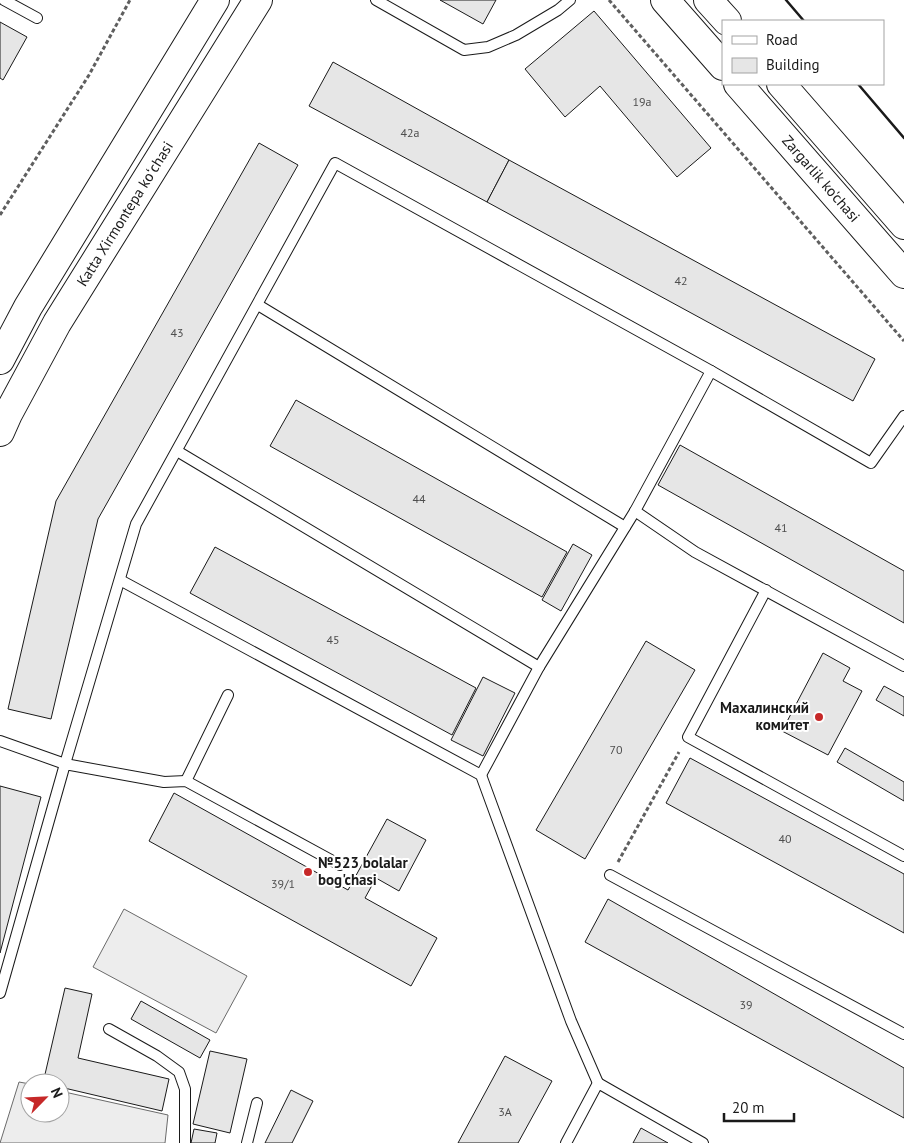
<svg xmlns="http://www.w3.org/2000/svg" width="904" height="1143" font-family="'PT Sans',sans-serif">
<rect width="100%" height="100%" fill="#fff"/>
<g fill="#ededed" stroke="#6a6a6a">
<path d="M 124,909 L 247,976 L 216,1033 L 93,967 Z"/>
<path d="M 19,1082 L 30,1084 L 30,1113 L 60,1113 L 60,1091 L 168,1115 L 165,1143 L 0,1143 Z"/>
</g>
<g fill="#e6e6e6" stroke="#1a1a1a">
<path d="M 440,0 L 496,0 L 483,24 Z"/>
<path d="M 594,11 L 711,148 L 677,177 L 600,86 L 565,117 L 525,69 Z"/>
<path d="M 0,22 L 27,37 L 3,80 L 0,78 Z"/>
<path d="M 333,62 L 509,160 L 487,202 L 309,106 Z"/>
<path d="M 259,143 L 298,165 L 98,519 L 51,719 L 8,709 L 56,501 Z"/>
<path d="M 509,160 L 875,359 L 853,401 L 487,202 Z"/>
<path d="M 296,400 L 567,552 L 542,597 L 270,446 Z"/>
<path d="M 680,445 L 904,571 L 904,623 L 658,485 Z"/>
<path d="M 573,544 L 592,555 L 561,611 L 542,600 Z"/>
<path d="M 215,547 L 476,688 L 452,735 L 190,593 Z"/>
<path d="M 646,641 L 695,670 L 585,859 L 536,830 Z"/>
<path d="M 823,653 L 850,668 L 843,681 L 862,691 L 828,755 L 782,731 Z"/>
<path d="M 483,677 L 515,693 L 483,756 L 451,740 Z"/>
<path d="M 884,686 L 904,697 L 904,716 L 876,700 Z"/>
<path d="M 845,748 L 904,782 L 904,801 L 837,762 Z"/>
<path d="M 690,758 L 904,874 L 904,933 L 666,803 Z"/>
<path d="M 0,786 L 41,797 L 0,953 Z"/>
<path d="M 174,793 L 348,890 L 387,819 L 426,840 L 399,891 L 376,878 L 365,898 L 437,938 L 411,986 L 149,841 Z"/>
<path d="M 608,899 L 904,1068 L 904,1118 L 585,942 Z"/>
<path d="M 65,988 L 92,994 L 78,1058 L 169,1079 L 162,1111 L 60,1087 L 60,1083 L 43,1083 Z"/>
<path d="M 141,1001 L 210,1040 L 200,1058 L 131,1019 Z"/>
<path d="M 210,1051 L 247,1059 L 230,1133 L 193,1124 Z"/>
<path d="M 505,1056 L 552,1081 L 518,1143 L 458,1143 Z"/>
<path d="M 291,1090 L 313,1101 L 292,1143 L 265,1143 Z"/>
<path d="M 641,1128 L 668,1143 L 633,1143 Z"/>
<path d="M 194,1129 L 217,1133 L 215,1143 L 191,1143 Z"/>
</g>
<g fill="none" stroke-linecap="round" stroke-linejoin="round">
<g stroke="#1a1a1a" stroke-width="12">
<g id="service">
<path d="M 4,0 L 37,18"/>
<path d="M 376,0 L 464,50 L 488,47 L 516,35 L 558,10 L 570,0"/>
<path d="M 258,305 L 625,527"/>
<path d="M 711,371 L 635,511 L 695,552 L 904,666"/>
<path d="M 177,451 L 539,667"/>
<path d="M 120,580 L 481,775 L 571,1021 L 598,1083"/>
<path d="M 766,590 L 688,737 L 904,856"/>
<path d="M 0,741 L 65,764 L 136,524 L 335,163 L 711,371 L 871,463 L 904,416"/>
<path d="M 481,775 L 539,667 L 635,511"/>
<path d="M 186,781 L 228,695"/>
<path d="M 610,875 L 904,1034"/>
<path d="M 0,993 L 65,764 L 164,782 L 186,781 L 340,865"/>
<path d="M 109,1029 L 157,1056 L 179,1072 L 185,1089 L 185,1143"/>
<path d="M 247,1143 L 257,1103"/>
<path d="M 566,1143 L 598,1083 L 703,1143"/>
</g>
</g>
<g stroke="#1a1a1a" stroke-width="30">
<g id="secondary">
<path d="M 665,0 L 723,66"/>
<path d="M 708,0 L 727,21"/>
<path id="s1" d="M 738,84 L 904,274"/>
<path d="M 781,84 L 904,225"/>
<path d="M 0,360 L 28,307 L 215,0"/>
<path d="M 0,432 L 8,414 L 57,323 L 258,0"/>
</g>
</g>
<g stroke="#5f5f5f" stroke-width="3" stroke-dasharray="4 2.5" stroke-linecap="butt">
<path d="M 609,0 L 904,341"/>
<path d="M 0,215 L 89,75 L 130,0"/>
<path d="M 618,862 L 679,752"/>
</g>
<use href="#service" stroke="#fff" stroke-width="10"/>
<use href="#secondary" stroke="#fff" stroke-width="28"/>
<g stroke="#1a1a1a" stroke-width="2.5">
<path d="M 786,0 L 804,21"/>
<path d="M 858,84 L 904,138"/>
</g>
</g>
<g fill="#c62828" stroke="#fff" stroke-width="2">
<circle cx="819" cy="717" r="5"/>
<circle cx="308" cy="872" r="5"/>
</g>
<g text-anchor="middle" stroke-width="4" stroke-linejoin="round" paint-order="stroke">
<g font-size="12" fill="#4d4d4d">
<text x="642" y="106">19a</text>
<text x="410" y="137">42a</text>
<text x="681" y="285">42</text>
<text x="177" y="337">43</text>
<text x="419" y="503">44</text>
<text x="781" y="532">41</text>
<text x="333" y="644">45</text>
<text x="616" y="754">70</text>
<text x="785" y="843">40</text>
<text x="283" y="888">39/1</text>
<text x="746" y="1009">39</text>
<text x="505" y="1116">3A</text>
</g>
<g font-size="15" fill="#1a1a1a" stroke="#fff">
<text dy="5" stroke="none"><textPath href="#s1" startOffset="126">Zargarlik ko'chasi</textPath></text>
<text transform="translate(125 214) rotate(-58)" y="5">Katta Xirmontepa koʻchasi</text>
</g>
<g font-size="15" font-weight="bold" fill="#1a1a1a" stroke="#fff" text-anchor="end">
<text x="809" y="713">Махалинский<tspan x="809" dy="17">комитет</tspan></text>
<text x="318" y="868" text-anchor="start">№523 bolalar<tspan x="318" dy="17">bog'chasi</tspan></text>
</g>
</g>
<rect x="722" y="20" width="162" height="65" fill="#ffffff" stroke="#a3a3a3"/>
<rect x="732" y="36" width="25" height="8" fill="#ffffff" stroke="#a3a3a3"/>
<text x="766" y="45" font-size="15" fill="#1a1a1a">Road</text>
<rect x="732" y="58" width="25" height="15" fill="#e6e6e6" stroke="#a3a3a3"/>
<text x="766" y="70" font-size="15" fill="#1a1a1a">Building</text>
<g transform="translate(45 1098) rotate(66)"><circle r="24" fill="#ffffff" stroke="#a3a3a3"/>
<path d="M0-4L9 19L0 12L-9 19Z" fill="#c62828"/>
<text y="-8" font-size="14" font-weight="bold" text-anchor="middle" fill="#1a1a1a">N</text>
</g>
<path d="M724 1113v8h70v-8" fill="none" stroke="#1a1a1a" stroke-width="2.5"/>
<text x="732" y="1113" font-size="15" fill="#1a1a1a" stroke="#ffffff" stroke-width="4" paint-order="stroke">20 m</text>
</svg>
